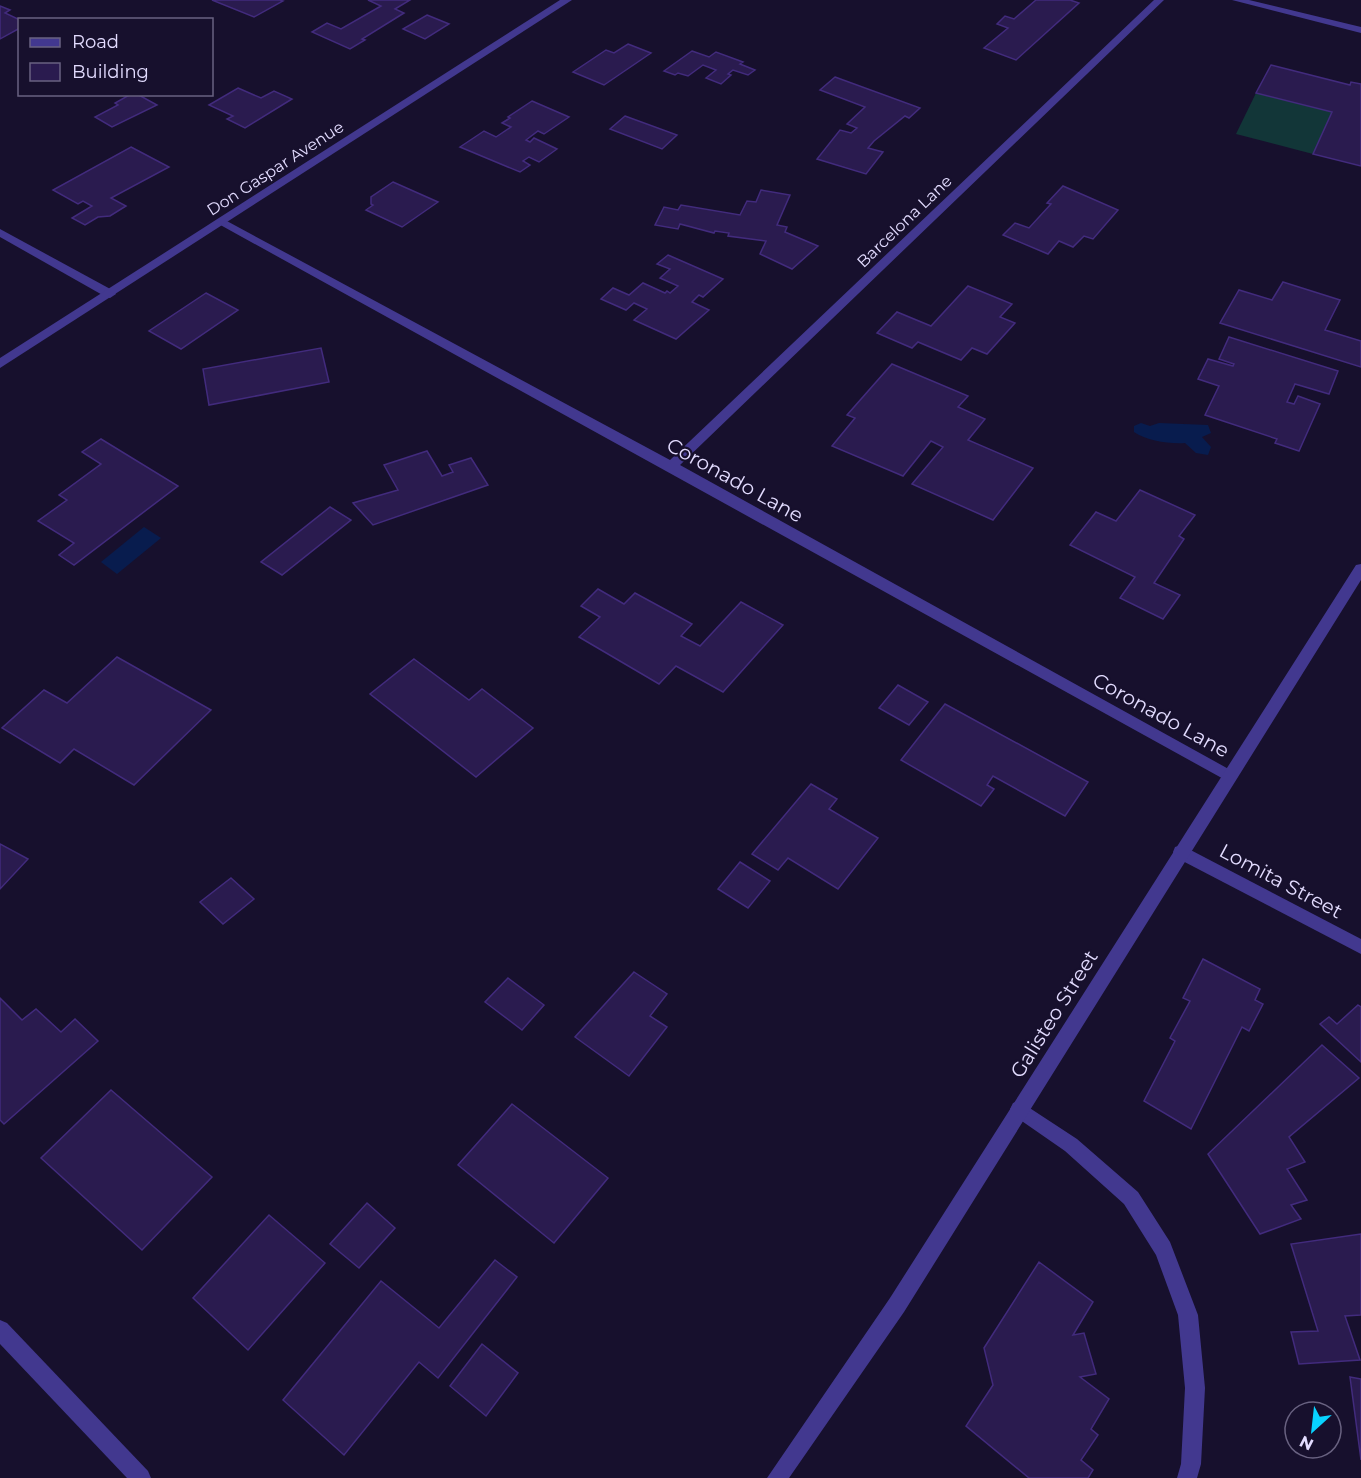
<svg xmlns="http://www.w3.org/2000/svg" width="1361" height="1478" font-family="Montserrat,sans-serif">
<rect width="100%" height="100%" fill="#17102d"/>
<path fill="#123638" d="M 1256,93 L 1332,112 L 1313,154 L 1236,134 Z"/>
<g fill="#081c4e">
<path d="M 1141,423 L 1150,426 L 1159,423 L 1208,425 L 1211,433 L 1202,437 L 1211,447 L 1208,455 L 1196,453 L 1185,443 C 1169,444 1147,441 1134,432 L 1134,426 Z"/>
<path d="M 144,527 L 161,538 L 117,574 L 101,562 Z"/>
</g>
<g fill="#2a1b4f" stroke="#422b7d" stroke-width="1.5">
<path d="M 212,0 L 280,0 L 283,1 L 254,17 Z"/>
<path d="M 368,0 L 410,0 L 395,9 L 404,13 L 362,39 L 365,40 L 350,49 L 312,32 L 327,23 L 341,29 L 381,6 Z"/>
<path d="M 1036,0 L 1070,0 L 1079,3 L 1016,60 L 984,48 L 1008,28 L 997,24 L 1005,16 L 1014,19 Z"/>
<path d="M 0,6 L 10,10 L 5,13 L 20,20 L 20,28 L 0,39 Z"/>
<path d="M 427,15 L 449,24 L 425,39 L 403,29 Z"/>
<path d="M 628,44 L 651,53 L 604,85 L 573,72 L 606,50 L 614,53 Z"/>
<path d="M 692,51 L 709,57 L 716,52 L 743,62 L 740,64 L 755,70 L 748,75 L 733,70 L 728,74 L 731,75 L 721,84 L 706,78 L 716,70 L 703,65 L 688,76 L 678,73 L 675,75 L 664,71 Z"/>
<path d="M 1271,65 L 1350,85 L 1351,82 L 1361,84 L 1361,166 L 1313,154 L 1332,112 L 1256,93 Z"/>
<path d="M 835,77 L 920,108 L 909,118 L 905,116 L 874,141 L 868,148 L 883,152 L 866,174 L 817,159 L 840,130 L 851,133 L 857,128 L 847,124 L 865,107 L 820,90 Z"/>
<path d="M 238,88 L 261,98 L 274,91 L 292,99 L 245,128 L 227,119 L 233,116 L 209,105 Z"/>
<path d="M 131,94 L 137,94 L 157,105 L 112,127 L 95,117 L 118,105 L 115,103 Z"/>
<path d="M 532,101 L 569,117 L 544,134 L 538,131 L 526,140 L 530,142 L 534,138 L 557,149 L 539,162 L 529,157 L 523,161 L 530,165 L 520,172 L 460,147 L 484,131 L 496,137 L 511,127 L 502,123 L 510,118 L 508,117 Z"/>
<path d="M 625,116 L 677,135 L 662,149 L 610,129 Z"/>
<path d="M 131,147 L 169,167 L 111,198 L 126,206 L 110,216 L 98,217 L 85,225 L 72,218 L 92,206 L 83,201 L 78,204 L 53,190 Z"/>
<path d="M 393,182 L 438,202 L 402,227 L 366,210 L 373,205 L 371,204 L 371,197 Z"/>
<path d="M 1063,186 L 1118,210 L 1093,239 L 1084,236 L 1073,247 L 1059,241 L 1048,254 L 1003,235 L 1015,223 L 1029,228 L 1051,204 L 1047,203 Z"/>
<path d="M 761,190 L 790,195 L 777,225 L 787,227 L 785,232 L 818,246 L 792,269 L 760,254 L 766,241 L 728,236 L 729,233 L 715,231 L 714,233 L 680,224 L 678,229 L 655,225 L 664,207 L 678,210 L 681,205 L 740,215 L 747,201 L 756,202 Z"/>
<path d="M 668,255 L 723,279 L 703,297 L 699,295 L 692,302 L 709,310 L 676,339 L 634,320 L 647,309 L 634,303 L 626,310 L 601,299 L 613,288 L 629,295 L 643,283 L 665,293 L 667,291 L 670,293 L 678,286 L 660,278 L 670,269 L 657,264 Z"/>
<path d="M 1283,282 L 1340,300 L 1325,330 L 1361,341 L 1361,367 L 1220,323 L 1239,290 L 1272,300 Z"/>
<path d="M 968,286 L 1012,304 L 1000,317 L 1015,323 L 987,354 L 972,348 L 961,360 L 918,342 L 912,348 L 877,333 L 897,312 L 931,326 Z"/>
<path d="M 206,293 L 238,310 L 181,349 L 149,331 Z"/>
<path d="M 1229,337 L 1338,371 L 1329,394 L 1295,384 L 1287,402 L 1294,404 L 1298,396 L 1320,404 L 1299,451 L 1275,443 L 1277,439 L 1205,415 L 1219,386 L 1198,379 L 1208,359 L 1233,366 L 1234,364 L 1219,359 Z"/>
<path d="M 321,348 L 329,382 L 209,405 L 203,369 Z"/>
<path d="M 892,364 L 968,396 L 958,407 L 985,419 L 968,440 L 1033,468 L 993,520 L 912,484 L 943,447 L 931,441 L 903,476 L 832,446 L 855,418 L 847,415 Z"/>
<path d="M 101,439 L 178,486 L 74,565 L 59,555 L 74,543 L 38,521 L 67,500 L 59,495 L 101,464 L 82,452 Z"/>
<path d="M 427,451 L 442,476 L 453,472 L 449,465 L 471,458 L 488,485 L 373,525 L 353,503 L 398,490 L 384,465 Z"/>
<path d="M 1140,490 L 1195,515 L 1179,536 L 1184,539 L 1154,583 L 1180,595 L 1163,619 L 1120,598 L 1135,577 L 1070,545 L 1096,512 L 1116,521 Z"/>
<path d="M 330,507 L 351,520 L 282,575 L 261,562 Z"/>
<path d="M 598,589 L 624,604 L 635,593 L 692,624 L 681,636 L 700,646 L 741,602 L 783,625 L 723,692 L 676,666 L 659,684 L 579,637 L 600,617 L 581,606 Z"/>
<path d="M 117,657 L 211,710 L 134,785 L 74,749 L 60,763 L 2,728 L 44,690 L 67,703 Z"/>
<path d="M 414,659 L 469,700 L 482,689 L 533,728 L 476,777 L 370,694 Z"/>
<path d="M 898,685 L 928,702 L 909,725 L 879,708 Z"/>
<path d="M 945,704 L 1088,782 L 1065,816 L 993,776 L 987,785 L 994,789 L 981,806 L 901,760 Z"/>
<path d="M 811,784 L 837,799 L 829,809 L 878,838 L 838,889 L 788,858 L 778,870 L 752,854 Z"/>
<path d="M 0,844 L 28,859 L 0,889 Z"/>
<path d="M 740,862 L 770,881 L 748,908 L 718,889 Z"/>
<path d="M 231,878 L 254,899 L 223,924 L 200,902 Z"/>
<path d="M 1203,959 L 1260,989 L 1255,1000 L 1263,1004 L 1249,1031 L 1242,1027 L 1191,1129 L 1144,1101 L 1175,1041 L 1170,1038 L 1190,1001 L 1183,998 Z"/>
<path d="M 634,972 L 667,994 L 650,1016 L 667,1027 L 629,1076 L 575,1037 Z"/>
<path d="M 508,978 L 544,1005 L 522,1030 L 485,1002 Z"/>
<path d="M 0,998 L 22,1020 L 36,1009 L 61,1032 L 75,1019 L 98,1041 L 4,1124 L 0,1120 Z"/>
<path d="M 1358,1005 L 1361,1007 L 1361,1062 L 1320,1024 L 1329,1017 L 1337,1024 Z"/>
<path d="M 1322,1045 L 1359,1078 L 1289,1137 L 1305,1162 L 1287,1169 L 1307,1200 L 1291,1205 L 1301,1219 L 1260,1234 L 1208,1154 Z"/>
<path d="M 111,1090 L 212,1177 L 142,1250 L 41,1158 Z"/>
<path d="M 512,1104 L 608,1178 L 554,1243 L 458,1165 Z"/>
<path d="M 367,1203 L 395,1228 L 359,1268 L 330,1244 Z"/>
<path d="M 269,1215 L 325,1263 L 248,1350 L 193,1298 Z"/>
<path d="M 1361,1234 L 1361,1315 L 1345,1316 L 1360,1360 L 1299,1364 L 1291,1332 L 1318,1331 L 1291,1244 Z"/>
<path d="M 495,1260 L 517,1277 L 438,1378 L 419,1362 L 344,1455 L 283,1400 L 381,1281 L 439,1328 Z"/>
<path d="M 1039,1262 L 1093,1302 L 1073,1335 L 1084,1333 L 1096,1374 L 1080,1377 L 1109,1399 L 1091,1429 L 1098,1435 L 1081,1460 L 1093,1470 L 1088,1478 L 1029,1478 L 966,1426 L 993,1385 L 984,1348 Z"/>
<path d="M 482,1344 L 518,1373 L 486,1416 L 450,1386 Z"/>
<path d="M 1350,1377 L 1361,1379 L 1361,1460 Z"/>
</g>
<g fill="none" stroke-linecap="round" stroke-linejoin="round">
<g fill="#42388f" fill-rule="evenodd">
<path d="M 1154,0 L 1164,0 L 680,465 L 1234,772 L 1237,776 L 1234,780 L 1229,782 L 215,222 L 221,219 L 225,220 L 670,460 Z"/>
<path d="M 1232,0 L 1249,0 L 1361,27 L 1361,33 Z"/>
<path d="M 0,229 L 114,291 L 116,294 L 110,298 L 106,297 L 0,237 Z"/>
<path d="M 1181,845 L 1361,939 L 1361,954 L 1175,857 L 1173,852 L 1175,847 Z"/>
<path d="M 1019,1101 L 1077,1139 L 1138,1192 L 1170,1242 L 1198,1315 L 1205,1388 L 1201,1464 L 1197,1478 L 1177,1478 L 1181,1464 L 1185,1388 L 1178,1315 L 1156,1255 L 1124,1204 L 1065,1151 L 1013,1115 L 1010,1109 L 1013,1103 Z"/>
<path d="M 0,1320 L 7,1323 L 148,1471 L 151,1478 L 127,1478 L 0,1344 Z"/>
</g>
<g fill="#42388f" fill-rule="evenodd">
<path d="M 560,0 L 572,0 L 0,368 L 0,358 Z"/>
<path d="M 1361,564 L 1361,580 L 904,1312 L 789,1478 L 767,1478 L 890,1298 L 1356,565 Z"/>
</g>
</g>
<g text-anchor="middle" stroke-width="4.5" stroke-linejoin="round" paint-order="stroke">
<g font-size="16" fill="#e3dcff" stroke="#17102d">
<text transform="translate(275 168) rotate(-33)" y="6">Don Gaspar Avenue</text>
<text transform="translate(904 221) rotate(-44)" y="6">Barcelona Lane</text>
</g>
<g font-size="20" fill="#e3dcff" stroke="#17102d">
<text transform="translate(735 480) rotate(29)" y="7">Coronado Lane</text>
<text transform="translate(1161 715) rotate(29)" y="7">Coronado Lane</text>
<text transform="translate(1281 881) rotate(28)" y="7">Lomita Street</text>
<text transform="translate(1054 1014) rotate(-58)" y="7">Galisteo Street</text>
</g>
</g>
<rect x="18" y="18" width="195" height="78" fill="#17102d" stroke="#696281" stroke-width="1.5"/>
<rect x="30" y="38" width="30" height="9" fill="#42388f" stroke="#696281" stroke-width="1.5"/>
<text x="72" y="48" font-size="18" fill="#e3dcff">Road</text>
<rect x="30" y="63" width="30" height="18" fill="#2a1b4f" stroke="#696281" stroke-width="1.5"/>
<text x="72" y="78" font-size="18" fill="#e3dcff">Building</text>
<g transform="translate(1313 1430) rotate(207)"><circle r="28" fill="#17102d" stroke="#696281" stroke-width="1.5"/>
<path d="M0-4.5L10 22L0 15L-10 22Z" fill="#08d3ff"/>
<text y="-9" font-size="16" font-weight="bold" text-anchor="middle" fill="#e3dcff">N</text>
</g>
</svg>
